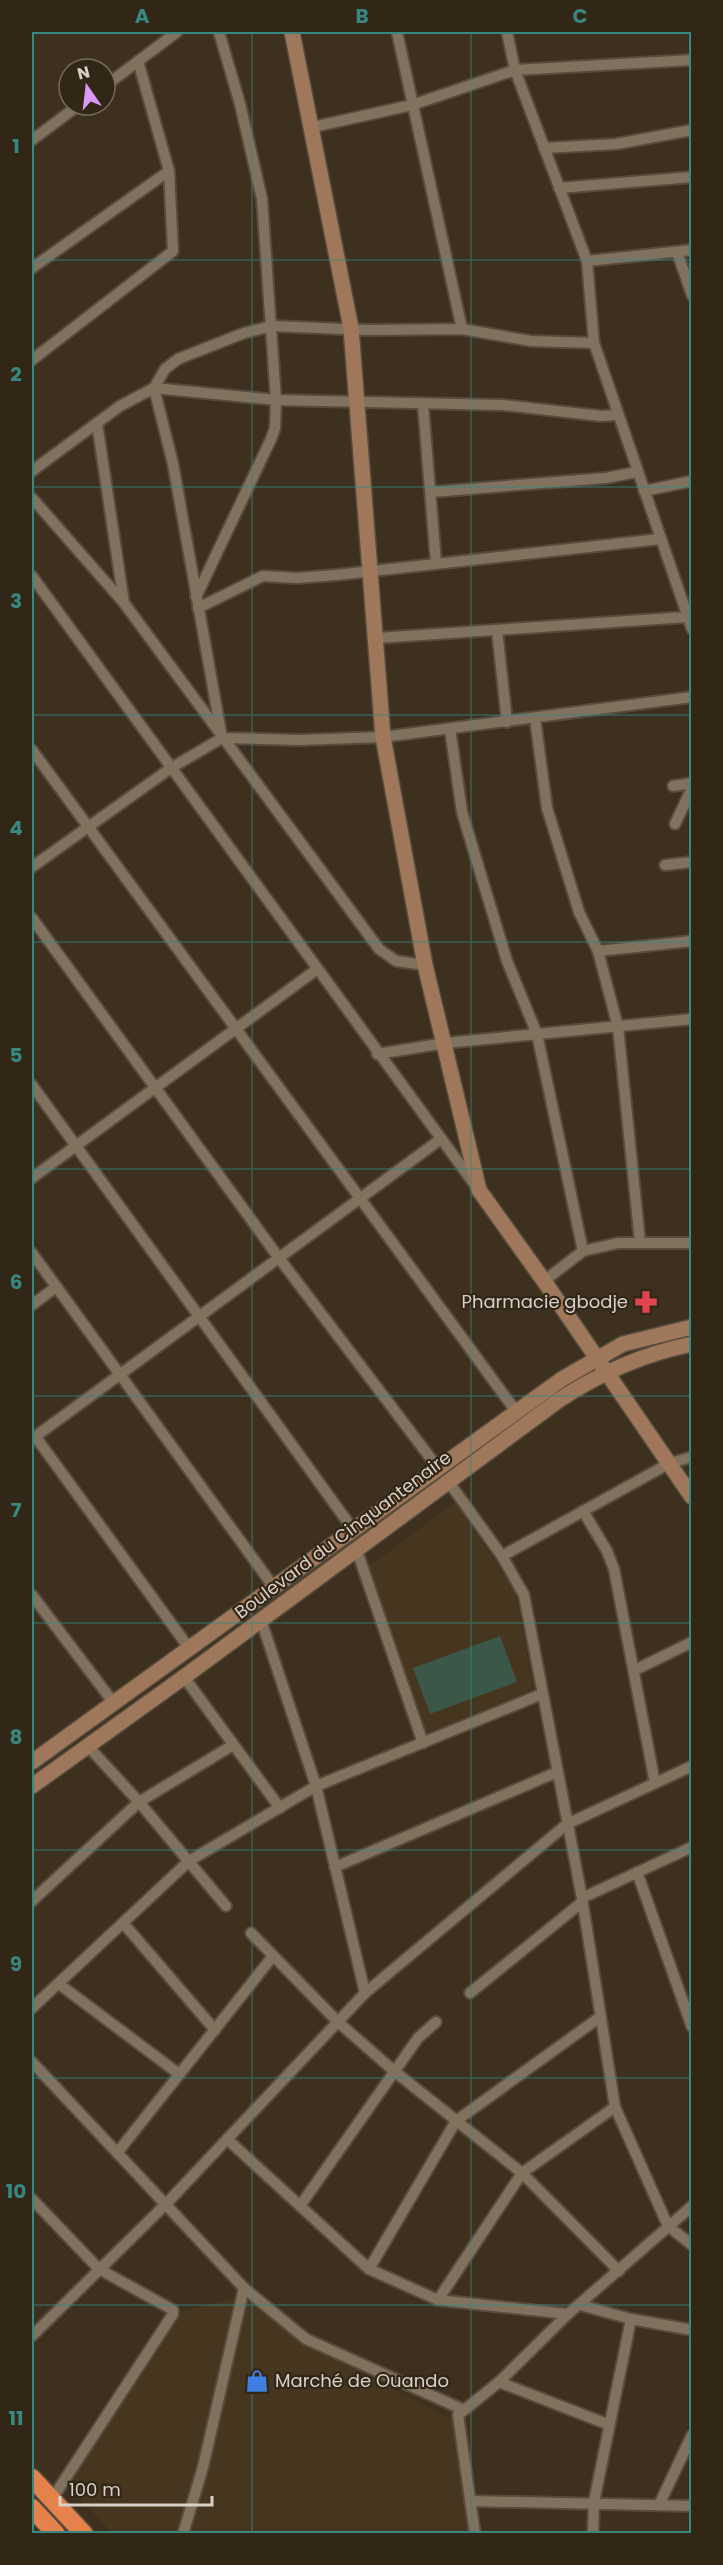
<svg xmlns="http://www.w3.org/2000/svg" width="723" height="2565" font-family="Poppins,sans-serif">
<rect width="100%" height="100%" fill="#3d301f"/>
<g fill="#47361f">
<path d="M 455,1502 L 515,1591 L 533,1689 L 430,1732 L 425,1730 L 393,1640 L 396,1638 L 394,1631 L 390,1630 L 368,1567 Z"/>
<path d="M 247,2295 L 303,2343 L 454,2420 L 471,2533 L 112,2533 L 67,2485 L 183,2311 Z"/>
</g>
<path fill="#3b5747" d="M 500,1636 L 517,1682 L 430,1714 L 413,1668 Z"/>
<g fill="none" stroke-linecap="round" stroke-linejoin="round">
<g stroke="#564c3d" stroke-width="14">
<g id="street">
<path d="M 397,32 L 462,329"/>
<path d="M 507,32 L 515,70 L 587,261 L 594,343 L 692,629"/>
<path d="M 105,86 L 177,32"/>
<path d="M 313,127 L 412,105 L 515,70 L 692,60"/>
<path d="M 32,140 L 79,105"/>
<path d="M 544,148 L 616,144 L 692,130"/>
<path d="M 559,188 L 692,177"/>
<path d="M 677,252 L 692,295"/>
<path d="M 587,261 L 692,250"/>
<path d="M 32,268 L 169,171"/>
<path d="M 32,360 L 173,251 L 169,171 L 138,61"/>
<path d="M 423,405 L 436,563"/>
<path d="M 97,423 L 124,603"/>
<path d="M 32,471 L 120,406 L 154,388 L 276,400 L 503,405 L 601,416 L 618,415"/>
<path d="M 644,491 L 692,481"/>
<path d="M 431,492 L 606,478 L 637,472"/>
<path d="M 32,498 L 124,603 L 379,949 L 396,961 L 425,965"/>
<path d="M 32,576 L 475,1185"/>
<path d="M 196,597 L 271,439 L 275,428 L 276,400 L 262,199 L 240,104 L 219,32"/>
<path d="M 198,608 L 263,576 L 297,578 L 336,575 L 660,539"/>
<path d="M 497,630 L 507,722"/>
<path d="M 377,638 L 687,617"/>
<path d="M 535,718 L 547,808 L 579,912 L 598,951 L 618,1027 L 640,1242"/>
<path d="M 450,729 L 462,812 L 507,961 L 537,1034 L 583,1251"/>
<path d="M 222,738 L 173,464 L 154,388 L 165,369 L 178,359 L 244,333 L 272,326 L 368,330 L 462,329 L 531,341 L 594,343"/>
<path d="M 32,750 L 515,1410"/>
<path d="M 673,786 L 692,783"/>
<path d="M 675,824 L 692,788"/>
<path d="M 665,865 L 692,862"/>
<path d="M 32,867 L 171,768 L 222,738 L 300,740 L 383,737 L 692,697"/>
<path d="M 32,918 L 279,1258 L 438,1468"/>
<path d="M 598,951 L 692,941"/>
<path d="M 377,1054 L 445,1043 L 692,1019"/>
<path d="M 32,1085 L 352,1528"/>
<path d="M 32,1178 L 316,970"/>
<path d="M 32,1253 L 273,1586"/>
<path d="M 544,1281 L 583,1251 L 618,1243 L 692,1243"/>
<path d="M 32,1305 L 56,1287"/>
<path d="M 35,1436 L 189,1648"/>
<path d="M 32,1439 L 441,1139"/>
<path d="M 448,1481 L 502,1556 L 524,1595 L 582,1898 L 615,2107 L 668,2226 L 692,2245"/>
<path d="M 583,1511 L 607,1551 L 614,1569 L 655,1783"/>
<path d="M 356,1548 L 423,1743"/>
<path d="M 502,1556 L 670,1463 L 692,1457"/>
<path d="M 32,1595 L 113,1702"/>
<path d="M 261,1620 L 316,1786 L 365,1993"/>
<path d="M 635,1670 L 692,1642"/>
<path d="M 184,1677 L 280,1808"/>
<path d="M 87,1745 L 139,1802 L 226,1906"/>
<path d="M 335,1867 L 557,1772"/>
<path d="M 637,1872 L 692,2027"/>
<path d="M 582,1898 L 692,1847"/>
<path d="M 32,1901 L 139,1802 L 233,1745"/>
<path d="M 124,1924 L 215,2030"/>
<path d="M 251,1933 L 338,2022 L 394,2071 L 522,2173 L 619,2271"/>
<path d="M 59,1984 L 179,2074"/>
<path d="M 470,1993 L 581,1903"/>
<path d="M 32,2008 L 189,1861 L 316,1786 L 542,1694"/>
<path d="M 32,2062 L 244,2288 L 306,2339 L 464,2410"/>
<path d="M 227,2139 L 369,2269 L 438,2300 L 568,2314"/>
<path d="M 117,2153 L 273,1956"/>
<path d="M 32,2199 L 99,2269 L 173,2310 L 173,2314 L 52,2499"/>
<path d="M 300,2206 L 418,2038 L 436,2022"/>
<path d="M 369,2269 L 456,2121 L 600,2017"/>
<path d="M 438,2300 L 522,2173 L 615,2107"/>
<path d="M 580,2305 L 631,2319 L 692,2330"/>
<path d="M 32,2336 L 166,2204 L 365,1993 L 567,1824 L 692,1766"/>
<path d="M 499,2382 L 607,2424"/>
<path d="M 470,2501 L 692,2506"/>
<path d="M 659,2505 L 692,2435"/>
<path d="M 183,2534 L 203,2467 L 244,2288"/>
<path d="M 475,2534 L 458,2415 L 499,2382 L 568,2314 L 692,2206"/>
<path d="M 593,2534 L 594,2502 L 631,2319"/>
</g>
</g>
<g stroke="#564c3d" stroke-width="18">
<g id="secondary">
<path d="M 292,32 L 351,328 L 383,737 L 425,965 L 479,1190 L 544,1281 L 692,1497"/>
<path d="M 32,1762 L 562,1379 L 623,1344 L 692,1327"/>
<path d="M 32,1786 L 184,1677 L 559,1400 C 600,1373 643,1354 692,1344"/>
</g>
</g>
<g stroke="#564c3d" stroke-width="21">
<g id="highway">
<path d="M 32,2478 L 84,2534"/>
<path d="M 32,2508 L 56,2534"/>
</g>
</g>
<use href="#street" stroke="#817260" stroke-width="10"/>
<use href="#secondary" stroke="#9f775a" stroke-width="15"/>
<use href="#highway" stroke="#e5824c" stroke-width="18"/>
</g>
<path fill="none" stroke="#378880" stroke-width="1.5" stroke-opacity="0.55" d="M 252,32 L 252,2534M 471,32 L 471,2534M 32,260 L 692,260M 32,487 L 692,487M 32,715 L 692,715M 32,942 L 692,942M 32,1169 L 692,1169M 32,1396 L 692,1396M 32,1623 L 692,1623M 32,1850 L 692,1850M 32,2078 L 692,2078M 32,2305 L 692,2305"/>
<defs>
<g id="pharmacy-bare" transform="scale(1.8)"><path d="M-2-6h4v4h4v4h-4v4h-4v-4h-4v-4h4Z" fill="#e0444e" stroke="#322616" stroke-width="2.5" paint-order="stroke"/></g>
<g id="shop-bare" transform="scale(1.8)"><path d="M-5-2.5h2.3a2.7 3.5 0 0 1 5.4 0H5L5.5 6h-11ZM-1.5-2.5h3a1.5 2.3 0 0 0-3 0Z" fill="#3f7fe0" stroke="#322616" stroke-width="2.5" paint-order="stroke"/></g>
</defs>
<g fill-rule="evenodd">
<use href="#pharmacy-bare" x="646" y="1302"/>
<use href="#shop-bare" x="257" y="2381"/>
</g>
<g text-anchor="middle" stroke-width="4.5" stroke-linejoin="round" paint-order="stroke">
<g font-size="18" fill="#d8d0c6" stroke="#322616" text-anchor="end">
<text x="628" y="1308">Pharmacie gbodje</text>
<text x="275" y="2387" text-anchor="start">Marché de Ouando</text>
</g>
<g font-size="18" fill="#d8d0c6" stroke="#322616">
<text transform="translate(343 1535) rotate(-37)" y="6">Boulevard du Cinquantenaire</text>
</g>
</g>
<rect width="723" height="2565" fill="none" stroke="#322616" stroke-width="66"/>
<g transform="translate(87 87) rotate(346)"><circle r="28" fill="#322616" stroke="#746a5c" stroke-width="1.5"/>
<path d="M0-4.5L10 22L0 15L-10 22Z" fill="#d99af7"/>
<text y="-9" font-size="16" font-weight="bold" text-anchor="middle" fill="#d8d0c6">N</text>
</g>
<path d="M60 2496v9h152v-9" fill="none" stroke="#d8d0c6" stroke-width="3"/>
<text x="69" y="2496" font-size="18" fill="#d8d0c6" stroke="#322616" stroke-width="4.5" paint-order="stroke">100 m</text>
<rect x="33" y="33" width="657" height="2499" fill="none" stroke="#378880" stroke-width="2"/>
<g font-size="20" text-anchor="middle" font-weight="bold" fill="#378880">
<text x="142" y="23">A</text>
<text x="362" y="23">B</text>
<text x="580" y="23">C</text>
<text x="16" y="153">1</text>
<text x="16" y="381">2</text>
<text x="16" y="608">3</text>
<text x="16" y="835">4</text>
<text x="16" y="1062">5</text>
<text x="16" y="1289">6</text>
<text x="16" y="1517">7</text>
<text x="16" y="1744">8</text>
<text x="16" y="1971">9</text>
<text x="16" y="2198">10</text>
<text x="16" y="2425">11</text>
</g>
</svg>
